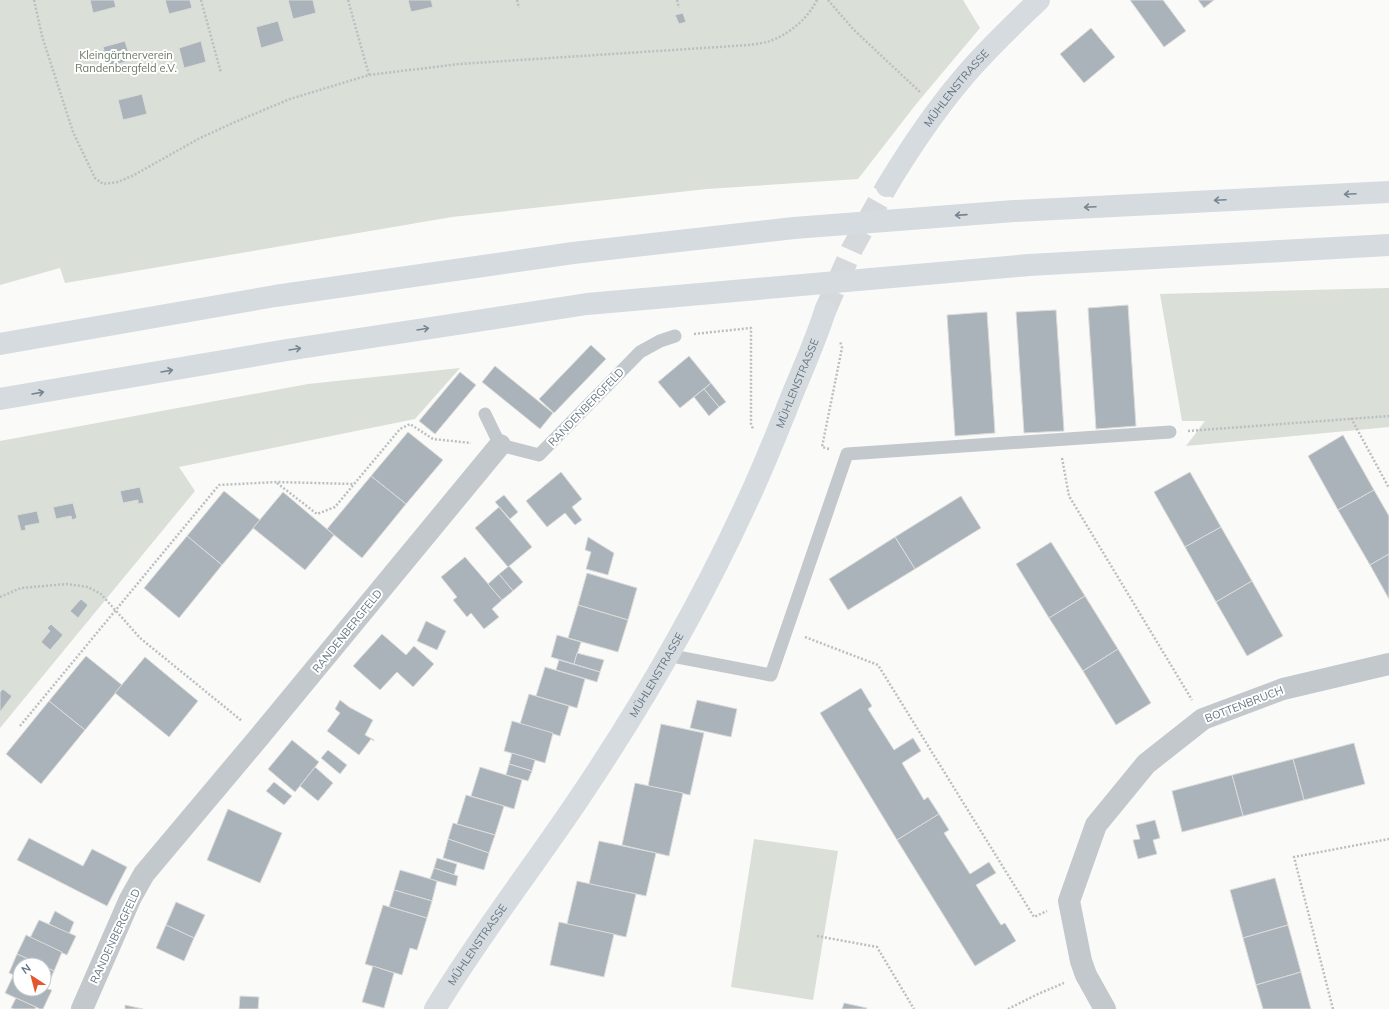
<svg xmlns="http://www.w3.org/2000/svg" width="1389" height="1009" font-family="Mulish,sans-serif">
<rect width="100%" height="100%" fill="#fafaf8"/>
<g fill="#dadfd7">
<path d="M 0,0 L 963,0 L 980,28 L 917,103 L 858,179 L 707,189 L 452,217 L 65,283 L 60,268 L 0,285 Z"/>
<path d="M 1389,288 L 1389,427 L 1186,446 L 1205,421 L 1182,421 L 1160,294 Z"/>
<path d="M 460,368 L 415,419 L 179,467 L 195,491 L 0,728 L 0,441 L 308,384 Z"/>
<path d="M 754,839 L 838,851 L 813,1000 L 731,987 Z"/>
</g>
<g fill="#aab3b9" stroke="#dcdcda">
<path d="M 90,0 L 114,0 L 116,7 L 93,13 Z"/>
<path d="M 165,0 L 190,0 L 192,8 L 169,14 Z"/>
<path d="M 288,0 L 313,0 L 316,13 L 293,19 Z"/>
<path d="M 408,0 L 431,0 L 433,7 L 411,12 Z"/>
<path d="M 1130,0 L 1163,0 L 1186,31 L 1164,47 Z"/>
<path d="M 1198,0 L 1214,0 L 1204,8 Z"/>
<path d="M 683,13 L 686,22 L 679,24 L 675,15 Z"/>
<path d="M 278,21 L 284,41 L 261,48 L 256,27 Z"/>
<path d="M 1091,28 L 1115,57 L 1084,83 L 1060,54 Z"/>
<path d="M 125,41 L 131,60 L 108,67 L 103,47 Z"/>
<path d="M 201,41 L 206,62 L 184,68 L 179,48 Z"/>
<path d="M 142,94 L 147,114 L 123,120 L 118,100 Z"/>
<path d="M 1128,305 L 1136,426 L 1096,429 L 1088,308 Z"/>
<path d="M 1056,310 L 1064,431 L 1024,433 L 1016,312 Z"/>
<path d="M 987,312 L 995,433 L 955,436 L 947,315 Z"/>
<path d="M 591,345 L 606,359 L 554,413 L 539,399 Z"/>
<path d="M 689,356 L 711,383 L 680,408 L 658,382 Z"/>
<path d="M 495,366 L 553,413 L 540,429 L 482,382 Z"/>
<path d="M 460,372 L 476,385 L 435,434 L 419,421 Z"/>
<path d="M 711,383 L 726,402 L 719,407 L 704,389 Z"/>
<path d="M 704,389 L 719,407 L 709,416 L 694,397 Z"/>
<path d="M 408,432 L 443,460 L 406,504 L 371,476 Z"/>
<path d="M 1343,435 L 1374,490 L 1338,510 L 1308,456 Z"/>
<path d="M 561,472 L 582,499 L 572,507 L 582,520 L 575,525 L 565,513 L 547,527 L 526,501 Z"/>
<path d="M 1190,472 L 1221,527 L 1185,547 L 1154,492 Z"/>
<path d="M 371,476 L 406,504 L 362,558 L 327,529 Z"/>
<path d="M 140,487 L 144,503 L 138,504 L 138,500 L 123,503 L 120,491 Z"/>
<path d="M 1374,490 L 1389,516 L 1389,554 L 1370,565 L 1338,510 Z"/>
<path d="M 224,491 L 260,520 L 222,565 L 187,536 Z"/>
<path d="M 283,492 L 334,535 L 305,570 L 253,528 Z"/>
<path d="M 504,495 L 518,512 L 510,519 L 495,502 Z"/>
<path d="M 961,496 L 981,528 L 915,569 L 895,537 Z"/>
<path d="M 73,503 L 77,518 L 72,520 L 71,516 L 56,519 L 53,507 Z"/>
<path d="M 499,507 L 532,547 L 508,567 L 475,528 Z"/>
<path d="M 37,511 L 40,523 L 25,526 L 26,530 L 21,531 L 17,515 Z"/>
<path d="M 1221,527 L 1252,581 L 1216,602 L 1185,547 Z"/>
<path d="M 187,536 L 222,565 L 179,618 L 144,588 Z"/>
<path d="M 588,537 L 614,553 L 608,575 L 586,569 L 591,552 L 585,550 Z"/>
<path d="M 895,537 L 915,569 L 848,610 L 829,579 Z"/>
<path d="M 1051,542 L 1085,596 L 1049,618 L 1016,564 Z"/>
<path d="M 1389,554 L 1389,599 L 1370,565 Z"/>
<path d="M 465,557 L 502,600 L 492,609 L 499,617 L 484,629 L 471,613 L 467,617 L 453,600 L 457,597 L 441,577 Z"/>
<path d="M 509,566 L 523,582 L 513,591 L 499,574 Z"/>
<path d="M 587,573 L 637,588 L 628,620 L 578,605 Z"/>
<path d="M 499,574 L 513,591 L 502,600 L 488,584 Z"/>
<path d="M 1252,581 L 1283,636 L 1247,656 L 1216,602 Z"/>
<path d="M 1085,596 L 1118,649 L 1083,671 L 1049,618 Z"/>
<path d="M 81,599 L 88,605 L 78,618 L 70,611 Z"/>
<path d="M 578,605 L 628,620 L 618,652 L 568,638 Z"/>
<path d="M 426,621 L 446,631 L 437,650 L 417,641 Z"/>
<path d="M 51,624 L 63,635 L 50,650 L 41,642 L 50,631 L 47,628 Z"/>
<path d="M 382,634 L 406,655 L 414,646 L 434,664 L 413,687 L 397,672 L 380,690 L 353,666 Z"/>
<path d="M 557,635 L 581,642 L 574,664 L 551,657 Z"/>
<path d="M 1118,649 L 1151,703 L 1116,725 L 1083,671 Z"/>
<path d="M 577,653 L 604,660 L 600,672 L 574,664 Z"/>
<path d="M 86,656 L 122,685 L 85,730 L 49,701 Z"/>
<path d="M 145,657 L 198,701 L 169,737 L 115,693 Z"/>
<path d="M 559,660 L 600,672 L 597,682 L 556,670 Z"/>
<path d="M 545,667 L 585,679 L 577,708 L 536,696 Z"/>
<path d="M 861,688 L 872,706 L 868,709 L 894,750 L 913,738 L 921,751 L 902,763 L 924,800 L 928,797 L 939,814 L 897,840 L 820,713 Z"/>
<path d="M 3,689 L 12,696 L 0,712 L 0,692 Z"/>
<path d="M 529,694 L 569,706 L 560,736 L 520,724 Z"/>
<path d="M 340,700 L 349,707 L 373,720 L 365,735 L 374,740 L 374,741 L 371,739 L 359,755 L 327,731 L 340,713 L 335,709 Z"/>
<path d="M 697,700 L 737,709 L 731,737 L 690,728 Z"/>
<path d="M 49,701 L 85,730 L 41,784 L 6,754 Z"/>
<path d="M 512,721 L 553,733 L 545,763 L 504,751 Z"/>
<path d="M 661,724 L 704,733 L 690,795 L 648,786 Z"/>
<path d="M 292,740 L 319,762 L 295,792 L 268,769 Z"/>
<path d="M 1354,743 L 1365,784 L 1304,800 L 1293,759 Z"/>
<path d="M 328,750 L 347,765 L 340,774 L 321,758 Z"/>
<path d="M 512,753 L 535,760 L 532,771 L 509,764 Z"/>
<path d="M 1293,759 L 1304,800 L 1243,816 L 1232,775 Z"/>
<path d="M 509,764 L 532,771 L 528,781 L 506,775 Z"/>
<path d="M 315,767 L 333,783 L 318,801 L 300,786 Z"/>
<path d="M 480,767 L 522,780 L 514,809 L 471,796 Z"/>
<path d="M 1232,775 L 1243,816 L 1182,832 L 1172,791 Z"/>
<path d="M 274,782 L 292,796 L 284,805 L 266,791 Z"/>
<path d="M 635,783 L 683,793 L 669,856 L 622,845 Z"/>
<path d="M 466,795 L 504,806 L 495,835 L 457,824 Z"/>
<path d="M 228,809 L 282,833 L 260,883 L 207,860 Z"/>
<path d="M 939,814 L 949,830 L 944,833 L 970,874 L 989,862 L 996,873 L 976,885 L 1001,925 L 1005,923 L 1016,941 L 975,966 L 897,840 Z"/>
<path d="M 1155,820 L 1160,838 L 1153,840 L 1157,854 L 1138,859 L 1133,840 L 1140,839 L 1136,825 Z"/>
<path d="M 453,823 L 495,835 L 489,853 L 448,839 Z"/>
<path d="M 29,838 L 83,866 L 92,849 L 127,867 L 107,906 L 17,860 Z"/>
<path d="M 448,839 L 489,853 L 484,870 L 443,858 Z"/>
<path d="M 599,841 L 656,853 L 646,896 L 589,884 Z"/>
<path d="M 437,858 L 457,864 L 454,875 L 434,868 Z"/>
<path d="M 434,868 L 458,876 L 456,886 L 430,879 Z"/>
<path d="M 400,870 L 437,881 L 432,901 L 394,890 Z"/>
<path d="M 1275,878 L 1288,925 L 1243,938 L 1230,890 Z"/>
<path d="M 577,881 L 636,894 L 626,937 L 567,924 Z"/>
<path d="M 394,890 L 432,901 L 427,918 L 389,907 Z"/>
<path d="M 176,902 L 205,915 L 194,938 L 166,925 Z"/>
<path d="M 383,905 L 427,918 L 417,950 L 410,948 L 402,975 L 365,964 Z"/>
<path d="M 55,911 L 74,922 L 69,934 L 49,924 Z"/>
<path d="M 39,920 L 76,936 L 67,955 L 30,938 Z"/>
<path d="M 559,922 L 614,934 L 604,977 L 550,965 Z"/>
<path d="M 166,925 L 194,938 L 184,961 L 156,948 Z"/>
<path d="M 1288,925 L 1301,972 L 1256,985 L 1243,938 Z"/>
<path d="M 26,935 L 62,952 L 54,971 L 17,954 Z"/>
<path d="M 17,954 L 42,965 L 20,965 L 20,977 L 14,974 L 14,975 L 9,973 Z"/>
<path d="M 44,966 L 54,971 L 46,989 L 44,988 Z"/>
<path d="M 373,966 L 394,973 L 384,1008 L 362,1002 Z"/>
<path d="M 1301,972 L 1311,1009 L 1263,1009 L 1256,985 Z"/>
<path d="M 14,974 L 20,977 L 20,989 L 44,989 L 44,988 L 52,990 L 43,1009 L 40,1009 L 5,993 Z"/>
<path d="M 240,996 L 259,997 L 258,1009 L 239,1009 Z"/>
<path d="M 16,998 L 36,1007 L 35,1009 L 14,1009 L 11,1008 Z"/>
<path d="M 844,1003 L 867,1008 L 866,1009 L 842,1009 Z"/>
<path d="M 125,1005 L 143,1009 L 125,1009 Z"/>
</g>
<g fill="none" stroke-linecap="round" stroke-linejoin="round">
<path stroke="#d5d9db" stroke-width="22" stroke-dasharray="22 11" stroke-linecap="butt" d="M 825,311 L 852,249 L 887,186"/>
<g stroke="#bbbfc2" stroke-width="2.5" stroke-dasharray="2 2" stroke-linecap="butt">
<path d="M 34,0 L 42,36 L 73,132 L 95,178 L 103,184 L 118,182 L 134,175 L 200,138 L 235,122 L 290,99 L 369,75 L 459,64 L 749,45 C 756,44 764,43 770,41 C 790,34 808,18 817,0"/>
<path d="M 201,0 L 221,73"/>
<path d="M 348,0 L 369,75"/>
<path d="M 517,0 L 519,8"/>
<path d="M 677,0 L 679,8"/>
<path d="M 828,0 L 854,30 L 921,93"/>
<path d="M 694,334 L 751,328 L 751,424 L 753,429"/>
<path d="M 1351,418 L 1389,488"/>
<path d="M 1188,431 L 1389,416"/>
<path d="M 829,449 L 822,447 L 842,348 L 840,341"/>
<path d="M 1062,458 L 1069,496 L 1192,700"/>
<path d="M 277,483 L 317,514 L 335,507 L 400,429 L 410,424 L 433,439 L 471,443"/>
<path d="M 0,597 L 21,588 L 67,584 L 88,587 L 101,594 L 140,638 L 242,721"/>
<path d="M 805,637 L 878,665 L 1034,917 L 1047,911"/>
<path d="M 20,726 L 219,485 L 277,482 L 354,484"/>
<path d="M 817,936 L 877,947 L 914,1009"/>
<path d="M 1008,1009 L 1038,994 L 1064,983"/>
<path d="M 1333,1009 L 1294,857 L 1389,839"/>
</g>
<g stroke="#c3c8cc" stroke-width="13">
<path d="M 485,414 L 500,445 L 539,455 L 640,352 L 660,341 L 675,336"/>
<path d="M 667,655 L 771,675 L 847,454 L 1170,432"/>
</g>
<g stroke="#c3c8cc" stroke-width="22">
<path d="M 82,1009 L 130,899 L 144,874 L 260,736 L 500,445"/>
<path d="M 1105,1009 L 1086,975 L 1081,961 L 1069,901 L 1096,825 L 1146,764 L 1203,719 L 1283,689 L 1389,664"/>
</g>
<g stroke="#d6dbdf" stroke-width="22">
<path id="s1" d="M 887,186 C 910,148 934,112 962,79 C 986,50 1013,25 1039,0"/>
<path id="s2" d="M 435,1009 C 479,936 531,870 578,800 C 642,705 700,605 747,502 C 761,473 773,442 785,413 C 798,379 814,346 825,311"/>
</g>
<g stroke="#d6dbdf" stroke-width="22">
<path d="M 0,344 L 275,296 L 573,253 L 794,228 L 1014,211 L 1389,192"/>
<path d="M 0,399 L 287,350 L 587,304 L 1029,265 L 1389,245"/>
</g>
</g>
<defs><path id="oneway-shaft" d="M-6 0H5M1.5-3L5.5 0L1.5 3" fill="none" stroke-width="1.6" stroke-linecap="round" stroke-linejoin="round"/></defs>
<g stroke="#768591">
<use href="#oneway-shaft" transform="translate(1350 194) rotate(177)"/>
<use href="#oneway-shaft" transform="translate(1220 200) rotate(177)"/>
<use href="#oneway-shaft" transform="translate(1090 207) rotate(177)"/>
<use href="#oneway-shaft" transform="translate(961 215) rotate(176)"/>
<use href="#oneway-shaft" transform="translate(423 329) rotate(-9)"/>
<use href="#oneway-shaft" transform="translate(295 349) rotate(-9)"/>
<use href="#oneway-shaft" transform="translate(167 371) rotate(-10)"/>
<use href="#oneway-shaft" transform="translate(38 393) rotate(-10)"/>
</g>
<g text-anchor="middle" stroke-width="4" stroke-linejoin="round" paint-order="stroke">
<g font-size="11" fill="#687a64" stroke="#fff">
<text x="126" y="59">Kleingärtnerverein<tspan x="126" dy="13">Randenbergfeld e.V.</tspan></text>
</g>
<g font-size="11" fill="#657683" stroke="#fff">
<text dy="4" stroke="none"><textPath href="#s1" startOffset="120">MÜHLENSTRASSE</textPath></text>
<text dy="4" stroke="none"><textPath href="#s2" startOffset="725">MÜHLENSTRASSE</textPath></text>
<text transform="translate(586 407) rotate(-46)" y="4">RANDENBERGFELD</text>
<text transform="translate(347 631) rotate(-51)" y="4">RANDENBERGFELD</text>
<text dy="4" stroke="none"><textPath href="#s2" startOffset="401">MÜHLENSTRASSE</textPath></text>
<text transform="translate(1244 704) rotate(-21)" y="4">BOTTENBRUCH</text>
<text transform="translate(115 936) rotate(-65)" y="4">RANDENBERGFELD</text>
<text dy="4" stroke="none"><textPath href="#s2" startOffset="77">MÜHLENSTRASSE</textPath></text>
</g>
</g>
<g transform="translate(32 977) rotate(324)"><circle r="19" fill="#ffffff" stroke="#c1c8cd"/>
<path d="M0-3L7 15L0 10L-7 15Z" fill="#e4572e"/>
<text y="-6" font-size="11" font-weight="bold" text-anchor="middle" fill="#657683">N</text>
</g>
</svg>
